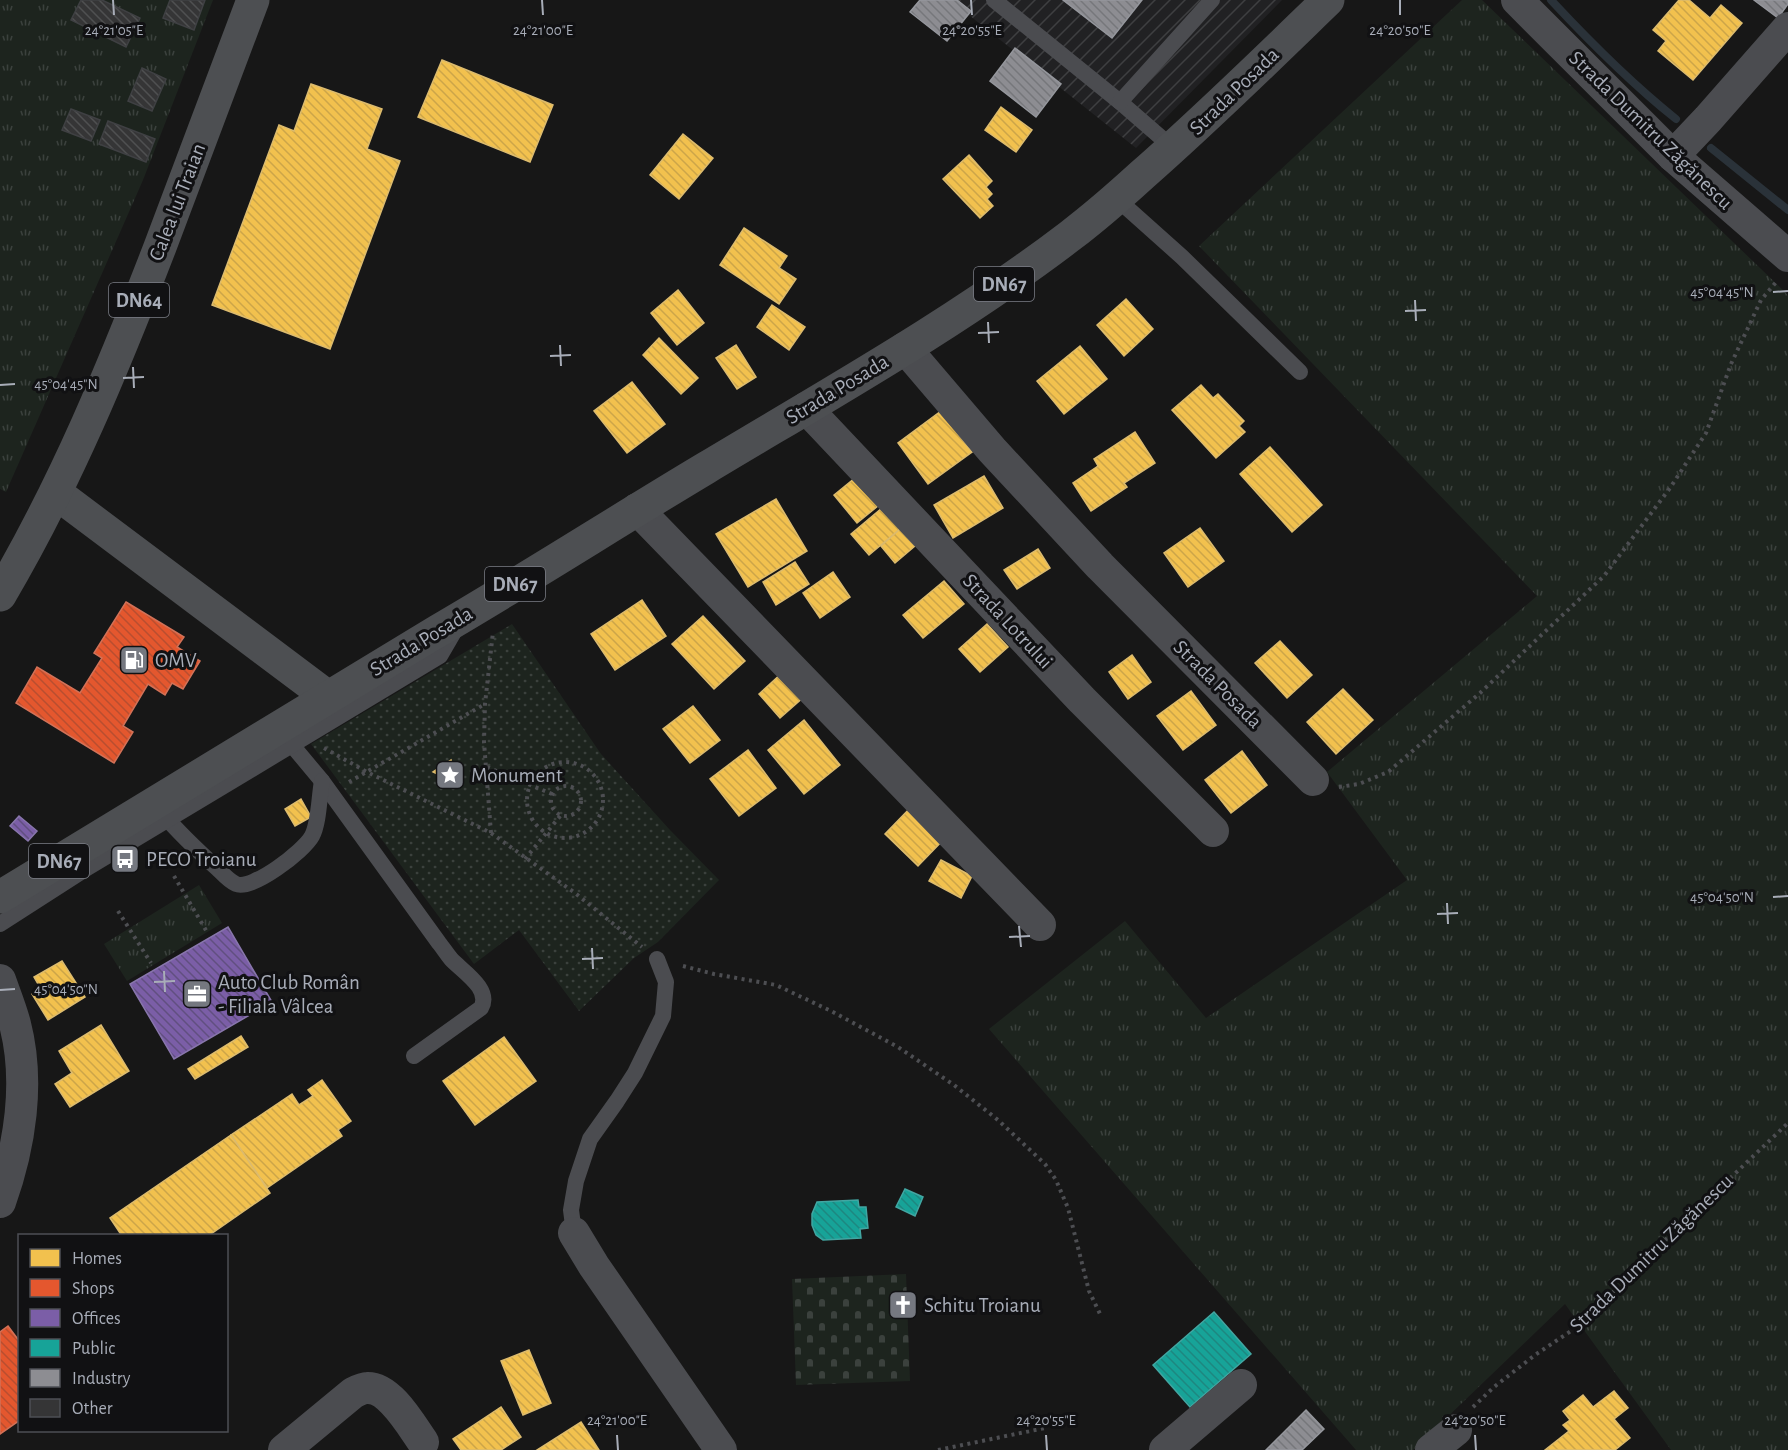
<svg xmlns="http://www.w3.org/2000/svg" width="1788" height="1450" font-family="'Alegreya Sans',sans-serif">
<defs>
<pattern id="industrial-furrows" width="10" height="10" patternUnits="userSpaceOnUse" patternTransform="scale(1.5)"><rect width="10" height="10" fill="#212123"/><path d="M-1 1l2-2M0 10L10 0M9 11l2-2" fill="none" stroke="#3e3f41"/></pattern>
<pattern id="grass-tufts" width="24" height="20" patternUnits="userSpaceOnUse" patternTransform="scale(1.5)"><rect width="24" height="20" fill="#1d241e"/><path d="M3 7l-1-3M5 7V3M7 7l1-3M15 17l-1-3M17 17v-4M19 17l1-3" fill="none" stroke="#3b413d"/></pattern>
<pattern id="cemetery-stones" width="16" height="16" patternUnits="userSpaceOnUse" patternTransform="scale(1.5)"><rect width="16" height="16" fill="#1d241e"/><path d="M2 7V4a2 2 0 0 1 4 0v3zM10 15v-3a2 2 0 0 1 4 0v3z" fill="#3b413d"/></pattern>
<pattern id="park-dots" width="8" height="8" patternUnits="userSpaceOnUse" patternTransform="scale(1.5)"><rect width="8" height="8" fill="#1d241e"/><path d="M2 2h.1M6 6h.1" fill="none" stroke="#3b413d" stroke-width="1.8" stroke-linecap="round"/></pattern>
<pattern id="homes-back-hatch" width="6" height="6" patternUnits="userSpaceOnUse" patternTransform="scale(1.5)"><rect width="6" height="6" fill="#f2c14e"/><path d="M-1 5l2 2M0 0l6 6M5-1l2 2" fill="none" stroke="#cca549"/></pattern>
<pattern id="shops-back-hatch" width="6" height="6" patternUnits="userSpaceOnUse" patternTransform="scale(1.5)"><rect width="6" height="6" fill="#e4572e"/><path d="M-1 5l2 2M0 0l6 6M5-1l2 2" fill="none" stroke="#b84e30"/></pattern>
<pattern id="offices-back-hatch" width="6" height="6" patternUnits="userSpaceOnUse" patternTransform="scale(1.5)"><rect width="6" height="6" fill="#7b5ea7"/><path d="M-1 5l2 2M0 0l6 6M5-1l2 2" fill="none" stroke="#614f80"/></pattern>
<pattern id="public-back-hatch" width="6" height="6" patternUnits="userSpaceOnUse" patternTransform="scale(1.5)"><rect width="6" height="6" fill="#17a398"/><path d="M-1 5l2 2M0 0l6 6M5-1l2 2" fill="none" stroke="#1e8780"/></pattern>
<pattern id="industry-back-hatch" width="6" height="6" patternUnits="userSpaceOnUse" patternTransform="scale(1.5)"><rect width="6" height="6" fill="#8d8d92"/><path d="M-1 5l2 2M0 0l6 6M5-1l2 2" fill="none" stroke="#76777b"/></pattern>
<pattern id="building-back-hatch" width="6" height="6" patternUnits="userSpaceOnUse" patternTransform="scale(1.5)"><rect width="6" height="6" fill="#353536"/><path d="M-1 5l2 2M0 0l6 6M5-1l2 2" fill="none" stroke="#4f5051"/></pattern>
</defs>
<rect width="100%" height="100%" fill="#171717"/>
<path fill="url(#industrial-furrows)" d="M 950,0 L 1282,0 L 1136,148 Z"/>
<g fill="url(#grass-tufts)">
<path d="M 0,0 L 213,0 L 143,180 L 6,492 L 0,489 Z"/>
<path d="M 1462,0 L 1482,0 L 1788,295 L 1788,1450 L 1671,1450 L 1565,1304 L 1413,1450 L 1356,1450 L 989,1029 L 1125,921 L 1206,1018 L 1407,880 L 1327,772 L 1537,596 L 1199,246 Z"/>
<path d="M 199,885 L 222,923 L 127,981 L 104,944 Z"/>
</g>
<path fill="url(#cemetery-stones)" d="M 906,1274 L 910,1381 L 796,1385 L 792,1279 Z"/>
<path fill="url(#park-dots)" d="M 512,624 L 601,754 L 670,830 L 719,880 L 658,942 L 634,958 L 579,1011 L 519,930 L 474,964 L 311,744 Z"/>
<g fill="url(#homes-back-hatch)" stroke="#dcbb6e" stroke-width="1.5">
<path d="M 1679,0 L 1689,0 L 1710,18 L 1721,5 L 1742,23 L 1693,80 L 1658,51 L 1666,41 L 1653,30 Z"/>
<path d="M 442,60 L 553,105 L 530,162 L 418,117 Z"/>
<path d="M 311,84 L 382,109 L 367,149 L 400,161 L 330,349 L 212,305 L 279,125 L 294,131 Z"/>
<path d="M 1001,107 L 1032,130 L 1016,152 L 985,130 Z"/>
<path d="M 683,134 L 713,158 L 679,199 L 650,175 Z"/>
<path d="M 969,155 L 992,181 L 986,187 L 992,194 L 987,199 L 993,206 L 980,218 L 943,179 Z"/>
<path d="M 744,228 L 787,256 L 779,268 L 796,279 L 779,304 L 720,265 Z"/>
<path d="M 678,290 L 704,323 L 677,345 L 651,313 Z"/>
<path d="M 1126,299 L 1153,329 L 1124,356 L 1097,325 Z"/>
<path d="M 772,305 L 805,327 L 789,350 L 757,327 Z"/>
<path d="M 659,338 L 698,378 L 681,394 L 643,355 Z"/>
<path d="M 736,345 L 756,377 L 737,389 L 716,358 Z"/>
<path d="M 1080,346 L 1107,379 L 1064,414 L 1037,381 Z"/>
<path d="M 632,382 L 665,424 L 627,453 L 594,411 Z"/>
<path d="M 1201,385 L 1213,398 L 1218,394 L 1244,421 L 1239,426 L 1245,432 L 1216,458 L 1172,410 Z"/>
<path d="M 941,411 L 972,452 L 928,484 L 898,443 Z"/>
<path d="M 1135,432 L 1155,463 L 1124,483 L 1127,487 L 1091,511 L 1073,483 L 1098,466 L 1094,459 Z"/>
<path d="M 1270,447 L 1322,505 L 1292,532 L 1240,474 Z"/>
<path d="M 861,473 L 884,501 L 857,523 L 834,495 Z"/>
<path d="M 984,476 L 1003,508 L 953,538 L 934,505 Z"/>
<path d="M 776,499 L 807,551 L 748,587 L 716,534 Z"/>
<path d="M 882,508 L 900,529 L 869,555 L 851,534 Z"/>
<path d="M 1200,528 L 1224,561 L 1188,587 L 1164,553 Z"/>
<path d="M 900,529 L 915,546 L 895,563 L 881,546 Z"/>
<path d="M 1038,549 L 1050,568 L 1017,589 L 1004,570 Z"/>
<path d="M 795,562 L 809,584 L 776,605 L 763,582 Z"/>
<path d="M 833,572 L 850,597 L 820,618 L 803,593 Z"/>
<path d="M 944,581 L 964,604 L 923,638 L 903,615 Z"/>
<path d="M 642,600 L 666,636 L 615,670 L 591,634 Z"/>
<path d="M 703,616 L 745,661 L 714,689 L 672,644 Z"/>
<path d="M 987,624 L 1008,647 L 980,672 L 959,649 Z"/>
<path d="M 1280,641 L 1312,675 L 1287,698 L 1255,663 Z"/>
<path d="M 1132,655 L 1151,682 L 1128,699 L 1109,672 Z"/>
<path d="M 783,672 L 805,696 L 780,718 L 759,694 Z"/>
<path d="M 1343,689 L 1373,720 L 1336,754 L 1307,722 Z"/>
<path d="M 1191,691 L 1216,725 L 1183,750 L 1157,716 Z"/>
<path d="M 693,706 L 720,740 L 690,763 L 663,729 Z"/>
<path d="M 804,720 L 840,765 L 804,794 L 768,750 Z"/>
<path d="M 748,750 L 776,788 L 739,816 L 710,779 Z"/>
<path d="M 1242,751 L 1267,785 L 1231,813 L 1205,780 Z"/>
<path d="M 451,760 L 455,783 L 433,772 Z"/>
<path d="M 301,799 L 311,817 L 295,826 L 285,809 Z"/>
<path d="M 913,805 L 946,837 L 918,866 L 885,834 Z"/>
<path d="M 941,860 L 972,876 L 961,898 L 929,881 Z"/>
<path d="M 62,961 L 85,997 L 48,1020 L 32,994 L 41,989 L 34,977 Z"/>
<path d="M 101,1025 L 129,1071 L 70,1107 L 55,1084 L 72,1073 L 59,1051 Z"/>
<path d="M 241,1036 L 248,1047 L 195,1079 L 188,1069 Z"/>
<path d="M 504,1037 L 536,1081 L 475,1125 L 443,1081 Z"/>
<path d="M 322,1080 L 351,1121 L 338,1130 L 342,1136 L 267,1188 L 231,1135 L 292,1094 L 299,1105 L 313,1096 L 308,1090 Z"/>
<path d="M 231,1135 L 270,1193 L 208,1236 L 122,1236 L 110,1218 Z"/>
<path d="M 529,1350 L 551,1403 L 523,1415 L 501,1361 Z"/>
<path d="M 1614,1391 L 1628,1408 L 1614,1419 L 1630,1438 L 1615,1450 L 1545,1450 L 1569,1431 L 1563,1425 L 1570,1420 L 1563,1411 L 1583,1395 L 1593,1407 Z"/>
<path d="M 501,1407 L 521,1437 L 501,1450 L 461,1450 L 453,1439 Z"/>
<path d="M 581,1422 L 599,1450 L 537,1450 Z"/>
</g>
<g fill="url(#shops-back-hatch)" stroke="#d27157" stroke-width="1.5">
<path d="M 126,602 L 184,637 L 177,647 L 200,661 L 183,689 L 172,683 L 165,695 L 148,684 L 123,726 L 133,732 L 114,763 L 16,703 L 37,667 L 80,693 L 102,658 L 94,653 Z"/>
<path d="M 8,1326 L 20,1342 L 20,1420 L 0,1434 L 0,1332 Z"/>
</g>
<g fill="url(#offices-back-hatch)" stroke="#8876ac" stroke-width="1.5">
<path d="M 19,816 L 37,831 L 28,841 L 10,826 Z"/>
<path d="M 228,927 L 272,1002 L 174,1059 L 130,984 Z"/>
</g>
<g fill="url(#public-back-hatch)" stroke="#42a6a2" stroke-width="1.5">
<path d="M 905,1189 L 923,1197 L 915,1216 L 896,1207 Z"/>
<path d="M 858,1200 L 859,1207 L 866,1207 L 868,1228 L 860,1229 L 861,1238 L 823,1240 L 816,1235 L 812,1225 L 812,1214 L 817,1202 Z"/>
<path d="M 1214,1312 L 1251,1354 L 1190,1407 L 1153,1365 Z"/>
</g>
<g fill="url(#industry-back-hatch)" stroke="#95979d" stroke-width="1.5">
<path d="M 920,0 L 957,0 L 971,11 L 947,41 L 910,12 Z"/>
<path d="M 1063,0 L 1142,0 L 1112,38 Z"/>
<path d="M 1754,0 L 1788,0 L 1788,4 L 1778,18 Z"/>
<path d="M 1015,48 L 1061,84 L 1036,117 L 990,81 Z"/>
<path d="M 1306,1410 L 1324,1429 L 1302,1450 L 1266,1450 Z"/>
</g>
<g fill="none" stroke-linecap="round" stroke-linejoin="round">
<g stroke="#2a3239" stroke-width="8">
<path d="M 1551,0 C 1590,42 1631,83 1676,119"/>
<path d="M 1711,148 L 1788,210"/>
</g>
</g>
<g fill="url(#building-back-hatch)" stroke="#3f4043" stroke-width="1.5">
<path d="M 81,0 L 102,0 L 140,18 L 126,47 L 71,20 Z"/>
<path d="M 170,0 L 205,0 L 194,30 L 163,18 Z"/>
<path d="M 142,68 L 166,79 L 152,111 L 128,101 Z"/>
<path d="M 71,109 L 100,120 L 91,141 L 62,130 Z"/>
<path d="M 108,121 L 155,139 L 146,162 L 99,144 Z"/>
</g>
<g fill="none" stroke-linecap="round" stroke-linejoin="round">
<g stroke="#4d4e52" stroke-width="4" stroke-dasharray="3 4.5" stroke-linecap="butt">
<path d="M 324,748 L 367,772 L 491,833 L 575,893 L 642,947"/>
<circle cx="565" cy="800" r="38"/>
<path d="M 487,767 L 552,794"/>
<path d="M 349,782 L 485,704"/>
<circle cx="566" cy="801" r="15"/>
<path d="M 1339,787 L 1359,784 L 1388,772 L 1480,693 L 1604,576 L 1670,488 L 1706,433 L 1731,364 L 1761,300 L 1777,281"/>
<path d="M 491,833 L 484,742 L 485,704 L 493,632"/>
<path d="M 525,859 L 561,815"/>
<path d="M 174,876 L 207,932"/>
<path d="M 118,911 L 151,963"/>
<path d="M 683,966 L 714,974 L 776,985 L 831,1011 L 898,1047 L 954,1085 L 998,1120 L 1045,1164 L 1056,1180 L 1068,1208 L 1089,1291 L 1100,1314"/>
<path d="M 1473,1407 L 1494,1387 L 1535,1355 L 1580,1325 L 1658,1247 L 1788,1123"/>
<path d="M 938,1450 L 1045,1428"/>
</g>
<g stroke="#4b4c50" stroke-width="16">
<path d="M 994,0 L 1120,102 L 1173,148"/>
<path d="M 1120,102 L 1212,0"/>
<path d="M 1116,198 L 1182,257 L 1300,372"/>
<path d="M 286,738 L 322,781 L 439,943 C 443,948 447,954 451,959 C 462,971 492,989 481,1008 L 414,1056"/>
<path d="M 162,813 C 179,833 198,851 218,869 C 223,874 229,881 236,884 C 252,891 304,851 312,836 C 319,823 319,797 322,781"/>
<path d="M 0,924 L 84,870 L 440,656 L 458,625"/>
<path d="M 574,1233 L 571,1210 L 576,1181 L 590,1139 L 617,1101 L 635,1073 L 663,1016 L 666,982 L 657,959"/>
</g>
<g stroke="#4b4c50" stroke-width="32">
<path d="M 1517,0 L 1673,156 L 1788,256"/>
<path d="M 1673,156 L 1708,119 L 1788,28"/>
<path d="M 905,348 L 992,450 L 1100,566 L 1313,780"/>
<path d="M 806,408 L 1082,700 L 1213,831"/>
<path d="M 637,509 L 1040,925"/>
<path d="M 0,980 C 5,994 11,1009 15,1024 C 30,1082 20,1146 0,1202"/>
<path d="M 574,1233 L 594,1266 L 721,1450"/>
<path d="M 284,1450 L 353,1393 C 357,1391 363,1388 367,1388 C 390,1387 411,1425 423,1442"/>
<path d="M 1165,1450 L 1241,1385"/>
<path d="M 1431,1450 L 1456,1430"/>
</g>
<g stroke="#4d4f52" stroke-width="33">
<path d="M 56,493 L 328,697"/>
<path d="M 0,595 C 65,485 114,366 160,247 C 191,165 222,83 253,0"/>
<path d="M 0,897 L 431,635 C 524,581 614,523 706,468 C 829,394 956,323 1070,236 C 1095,217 1119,196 1142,175 C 1206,119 1267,59 1328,0"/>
</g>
</g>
<path fill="none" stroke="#a8adb8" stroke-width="2" d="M 113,0 L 114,15M 542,0 L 543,15M 971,0 L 972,15M 1400,0 L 1400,15M 1773,292 L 1788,291M 1415,300 L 1416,321M 1405,311 L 1426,310M 988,322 L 989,343M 978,333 L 999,332M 560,345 L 561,366M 550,356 L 571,355M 133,367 L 134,388M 123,378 L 144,377M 0,385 L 15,384M 1773,897 L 1788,896M 1447,903 L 1448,924M 1437,914 L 1458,913M 1019,926 L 1021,947M 1009,937 L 1030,936M 592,948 L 593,969M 582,959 L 603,958M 164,971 L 165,992M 154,982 L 175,981M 0,990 L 15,989M 617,1435 L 618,1450M 1046,1435 L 1047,1450M 1475,1435 L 1476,1450"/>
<defs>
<g id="fuel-square" transform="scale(1.5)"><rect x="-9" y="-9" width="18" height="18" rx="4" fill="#757880" stroke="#111113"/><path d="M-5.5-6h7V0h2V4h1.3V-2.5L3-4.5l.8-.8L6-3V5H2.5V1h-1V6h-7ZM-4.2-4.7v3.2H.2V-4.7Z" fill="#fff"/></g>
<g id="sight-square" transform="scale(1.5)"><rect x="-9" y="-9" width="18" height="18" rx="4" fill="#757880" stroke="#111113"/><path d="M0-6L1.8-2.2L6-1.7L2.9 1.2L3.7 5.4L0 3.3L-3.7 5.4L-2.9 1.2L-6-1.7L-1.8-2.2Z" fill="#fff"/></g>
<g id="bus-square" transform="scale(1.5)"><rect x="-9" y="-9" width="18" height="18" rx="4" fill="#757880" stroke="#111113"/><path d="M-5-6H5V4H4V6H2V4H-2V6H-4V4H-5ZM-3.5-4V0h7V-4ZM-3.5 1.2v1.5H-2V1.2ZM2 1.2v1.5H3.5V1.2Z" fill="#fff"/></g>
<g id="office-square" transform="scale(1.5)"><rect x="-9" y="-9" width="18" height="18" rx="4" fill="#757880" stroke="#111113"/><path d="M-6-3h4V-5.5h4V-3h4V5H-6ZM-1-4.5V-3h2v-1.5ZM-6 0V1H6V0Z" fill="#fff"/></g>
<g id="church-square" transform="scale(1.5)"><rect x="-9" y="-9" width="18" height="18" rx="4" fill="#757880" stroke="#111113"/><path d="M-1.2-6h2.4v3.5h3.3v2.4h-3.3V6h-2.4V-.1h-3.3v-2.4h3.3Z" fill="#fff"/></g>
</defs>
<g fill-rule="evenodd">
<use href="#fuel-square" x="134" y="660"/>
<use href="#sight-square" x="450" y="775"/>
<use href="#bus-square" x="125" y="859"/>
<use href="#office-square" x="197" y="994"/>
<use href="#church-square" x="903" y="1305"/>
</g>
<g text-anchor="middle" stroke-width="6" stroke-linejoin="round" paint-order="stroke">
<g fill="#111113" stroke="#7b7e86" stroke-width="1.5">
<rect x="974" y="267" width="60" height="34" rx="4.5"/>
<rect x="109" y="283" width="60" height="34" rx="4.5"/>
<rect x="485" y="567" width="60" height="34" rx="4.5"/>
<rect x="29" y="844" width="60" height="34" rx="4.5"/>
</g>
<g font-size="20" font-weight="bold" fill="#a8adb8">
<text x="1004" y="291">DN67</text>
<text x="139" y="307">DN64</text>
<text x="515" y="591">DN67</text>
<text x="59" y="868">DN67</text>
</g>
<g font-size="21" fill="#a8adb8" stroke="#111113">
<text transform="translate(1234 91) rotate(-44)" y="7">Strada Posada</text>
<text transform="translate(1651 130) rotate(44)" y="7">Strada Dumitru Zăgănescu</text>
<text transform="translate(177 202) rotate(-69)" y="7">Calea lui Traian</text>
<text transform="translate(837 389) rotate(-31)" y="7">Strada Posada</text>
<text transform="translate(1008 621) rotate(47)" y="7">Strada Lotrului</text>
<text transform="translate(421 641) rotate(-31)" y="7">Strada Posada</text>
<text transform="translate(1218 684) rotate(45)" y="7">Strada Posada</text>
<text transform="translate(1651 1253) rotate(-44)" y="7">Strada Dumitru Zăgănescu</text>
</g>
<g font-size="21" fill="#a8adb8" stroke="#111113" text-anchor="start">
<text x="155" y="667">OMV</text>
<text x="471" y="782">Monument</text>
<text x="146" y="866">PECO Troianu</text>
<text x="218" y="989">Auto Club Român<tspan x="218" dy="24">- Filiala Vâlcea</tspan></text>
<text x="924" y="1312">Schitu Troianu</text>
</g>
</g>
<g font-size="15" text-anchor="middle" fill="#a8adb8" stroke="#111113" stroke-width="6" stroke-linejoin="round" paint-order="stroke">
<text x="114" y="35">24°21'05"E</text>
<text x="543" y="35">24°21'00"E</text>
<text x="972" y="35">24°20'55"E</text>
<text x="1400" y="35">24°20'50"E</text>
<text x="1722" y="297">45°04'45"N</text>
<text x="66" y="389">45°04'45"N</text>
<text x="1722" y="902">45°04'50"N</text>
<text x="66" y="994">45°04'50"N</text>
<text x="617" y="1425">24°21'00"E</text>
<text x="1046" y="1425">24°20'55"E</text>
<text x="1475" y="1425">24°20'50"E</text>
</g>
<rect x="18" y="1234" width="210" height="198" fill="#111113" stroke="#4d4f55" stroke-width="1.5"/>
<rect x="30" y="1249" width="30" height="18" fill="#f2c14e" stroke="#4d4f55" stroke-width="1.5"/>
<text x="72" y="1264" font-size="18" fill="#a8adb8">Homes</text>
<rect x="30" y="1279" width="30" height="18" fill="#e4572e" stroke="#4d4f55" stroke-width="1.5"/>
<text x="72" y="1294" font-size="18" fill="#a8adb8">Shops</text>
<rect x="30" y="1309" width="30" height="18" fill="#7b5ea7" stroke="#4d4f55" stroke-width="1.5"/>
<text x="72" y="1324" font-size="18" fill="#a8adb8">Offices</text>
<rect x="30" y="1339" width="30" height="18" fill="#17a398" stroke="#4d4f55" stroke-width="1.5"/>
<text x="72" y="1354" font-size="18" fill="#a8adb8">Public</text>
<rect x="30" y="1369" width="30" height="18" fill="#8d8d92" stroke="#4d4f55" stroke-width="1.5"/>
<text x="72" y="1384" font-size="18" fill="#a8adb8">Industry</text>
<rect x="30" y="1399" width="30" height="18" fill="#353536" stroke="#4d4f55" stroke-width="1.5"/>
<text x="72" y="1414" font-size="18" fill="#a8adb8">Other</text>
</svg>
